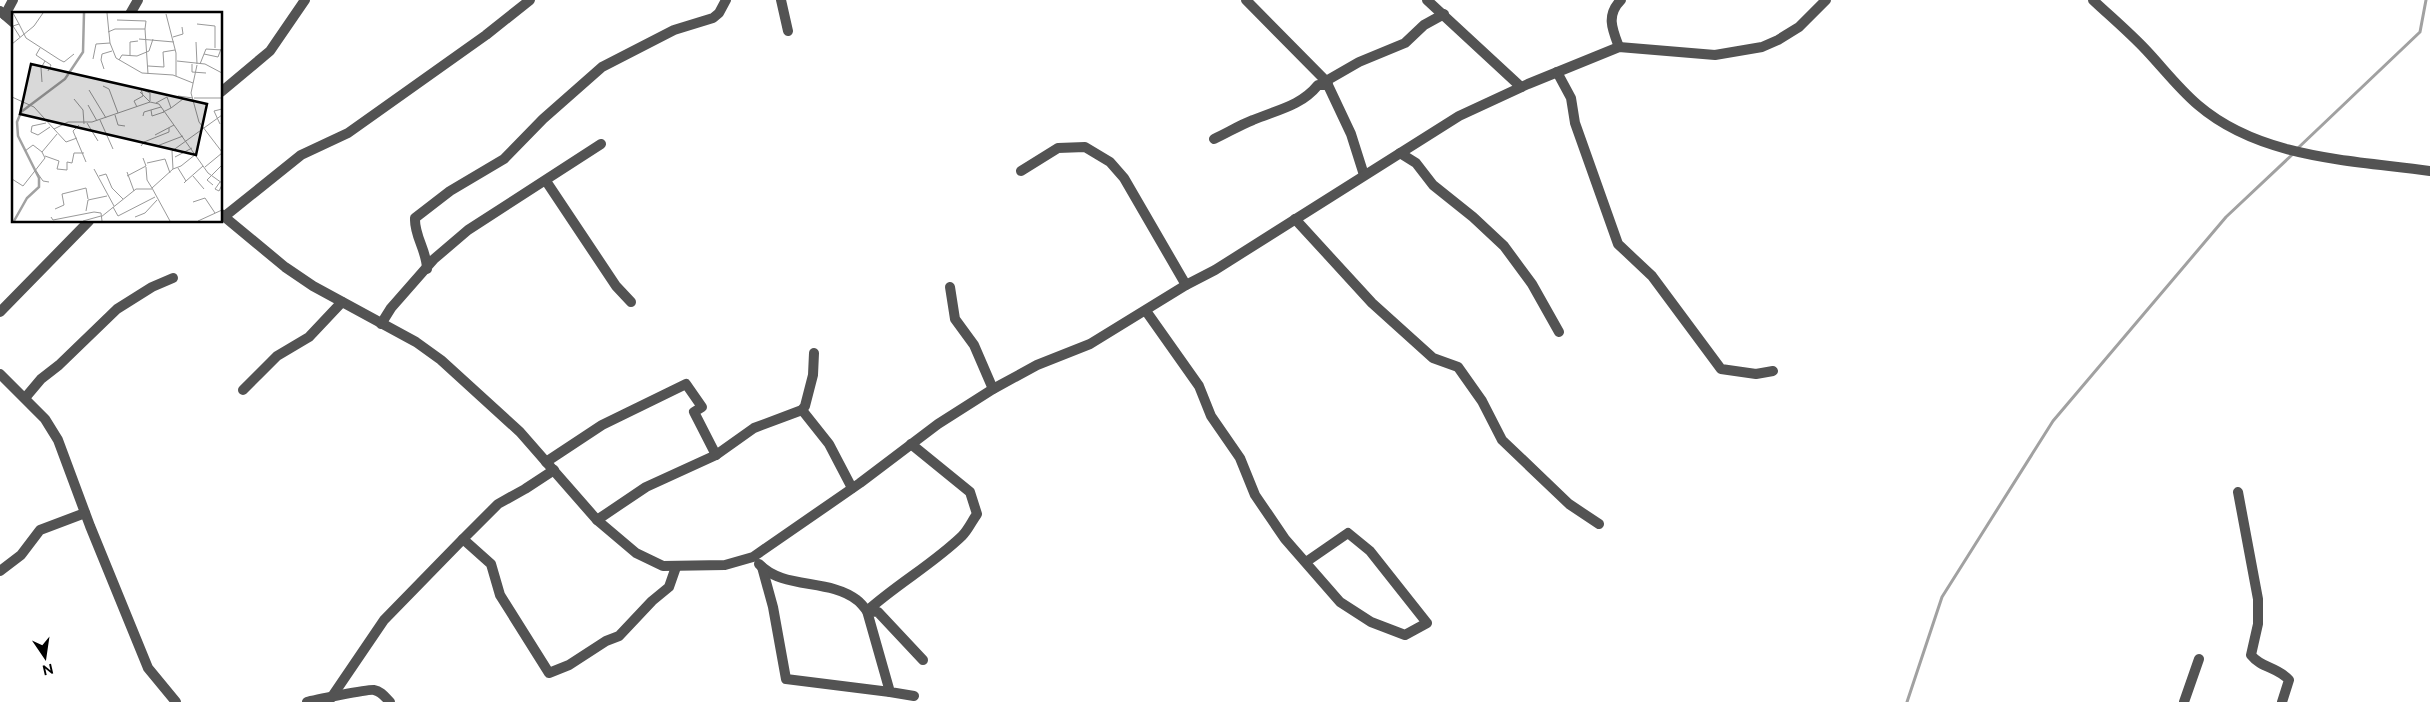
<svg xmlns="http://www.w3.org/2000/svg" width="2430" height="702" font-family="Raleway,sans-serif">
<rect width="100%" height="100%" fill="#fff"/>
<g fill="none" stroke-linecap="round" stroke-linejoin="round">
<g stroke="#a1a1a1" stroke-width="3">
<path d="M 2298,148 L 2420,32 L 2426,0"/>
<path d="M 1907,702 L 1942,597 L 2053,421 L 2226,217 L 2294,153"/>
</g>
<g stroke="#535353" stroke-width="10">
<path d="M 781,0 L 788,31"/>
<path d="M 1246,0 L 1326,81 L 1351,134 L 1364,175"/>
<path d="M 1427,0 L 1521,87"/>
<path d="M 2093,0 C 2110,16 2129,32 2146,50 C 2163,68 2179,89 2198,105 C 2261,159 2352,160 2430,171"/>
<path d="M 0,11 L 14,23"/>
<path d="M 130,14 L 138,0"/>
<path d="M 5,15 L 13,0"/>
<path d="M 1619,47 C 1612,29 1606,15 1621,0"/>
<path d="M 1557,72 L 1571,98 L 1575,123 L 1618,244 L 1652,276 L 1721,369 L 1756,374 L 1773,371"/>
<path d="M 1326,81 L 1359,62 L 1405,43 L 1424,25 L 1444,14"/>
<path d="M 221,92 L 270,51 L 305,0"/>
<path d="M 1214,139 C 1227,133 1240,125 1253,120 C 1277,110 1301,106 1318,85 L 1328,85"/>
<path d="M 1400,153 L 1416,163 L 1433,185 L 1473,217 L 1504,246 L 1532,284 L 1559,332"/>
<path d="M 1021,171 L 1058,148 L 1085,147 L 1110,162 L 1124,178 L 1186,285"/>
<path d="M 546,181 L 616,286 L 631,302"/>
<path d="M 221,214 L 285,267 L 313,286 L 416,342 L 441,360 L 520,432 L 597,520 L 636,553 L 663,566 L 725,565 L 753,557 L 860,483 L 938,424 L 993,389 L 1037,365 L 1090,344 L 1186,285 L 1215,270 L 1459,116 L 1528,84 L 1619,47 L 1715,55 L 1762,47 L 1778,40 L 1799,27 L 1826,0"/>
<path d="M 225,216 L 301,155 L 348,133 L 379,111 L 486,35 L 530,0"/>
<path d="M 1295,219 L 1372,303 L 1433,358 L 1458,367 L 1482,401 L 1502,440 L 1569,504 L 1599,524"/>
<path d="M 427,269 C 427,251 414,236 415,218 L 450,191 L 504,159 L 543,119 L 602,67 L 674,30 L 713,18 L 719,13 L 726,0"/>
<path d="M 950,287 L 955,319 L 974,345 L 993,389"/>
<path d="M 1146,311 L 1199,386 L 1211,416 L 1240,458 L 1255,495 L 1285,539 L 1340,602 L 1371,622 L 1405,635 L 1427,623 L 1370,551 L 1348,533 L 1306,562"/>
<path d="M 0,312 L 89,221"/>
<path d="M 381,324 L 391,308 L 434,259 L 468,230 L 601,144"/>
<path d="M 0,374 L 45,419 L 58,440 L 90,526 L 148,668 L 176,702"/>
<path d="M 243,390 L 277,356 L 309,337 L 342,302"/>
<path d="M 25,398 L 41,379 L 59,365 L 117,309 L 152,287 L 173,278"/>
<path d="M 802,410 L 829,444 L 852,488"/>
<path d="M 911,444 L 970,492 L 977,514 C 972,521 968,530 962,536 C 933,564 897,584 867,611 L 890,692 L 914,696"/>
<path d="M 546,462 L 602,425 L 686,384 L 702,407 L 694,412 L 716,455"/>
<path d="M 554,470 L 525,489 L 498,504 L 463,539 L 491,564 L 500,595 L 549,673 L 569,665 L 606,641 L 619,636 L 652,601 L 669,587 L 676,567"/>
<path d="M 2238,492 L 2258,599 L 2258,624 L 2251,655 C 2261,668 2278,667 2289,680 L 2282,702"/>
<path d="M 597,520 L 646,487 L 716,455 L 754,428 L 802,410 L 805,406 L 813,375 L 814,353"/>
<path d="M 759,564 C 783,590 829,578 857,600 C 861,603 864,607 867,611 L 878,612 L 923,660"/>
<path d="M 762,567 L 773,607 L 786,679 L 890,692"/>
<path d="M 0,571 L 21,555 L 40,530 L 85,513"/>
<path d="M 331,698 L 384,620 L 463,539"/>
<path d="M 307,702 C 313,700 369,689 374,690 C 381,691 385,697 390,702"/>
<path d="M 2184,702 L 2199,659"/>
</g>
</g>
<g transform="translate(12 12)">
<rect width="210" height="210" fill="#fff"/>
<path fill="none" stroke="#a1a1a1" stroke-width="2.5" d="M 2,209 L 15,186 L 27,175 L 27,166 L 6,124 L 5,110 L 9,100 L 53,67 L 71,40 L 72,1"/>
<path fill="none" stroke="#999" stroke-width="1" d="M 1,1 L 7,12 L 1,14 L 8,25M 95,1 L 98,31 L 104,46 L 130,61 L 161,63 L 181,71M 154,2 L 164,41 L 164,64M 7,12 L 14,26 L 48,48 L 52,50 L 62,42M 185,12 L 203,14 L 203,36M 133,17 L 136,62M 96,20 L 103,17 L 133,17 L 134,9 L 105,8M 161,25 L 171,22 L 170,15M 127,27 L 162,30M 184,30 L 185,52M 0,32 L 22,14 L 31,1M 28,36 L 24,43 L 39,53 L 36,59M 192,42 L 206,45 L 209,37M 118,44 L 118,30 L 126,29M 81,47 L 84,32 L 98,31M 107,48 L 110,43 L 125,44 L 137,39 L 141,27M 165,49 L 193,52 L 210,61M 180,52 L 180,60 L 194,61M 188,52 L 194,37 L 210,38M 185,53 L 179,81 L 187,110 L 210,140M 136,54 L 152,55 L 151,40 L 163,38M 92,57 L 89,48 L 90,42 L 100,39M 30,70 L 29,56 L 33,49M 91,74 L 97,77 L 106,101M 77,78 L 94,106M 131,78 L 138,81 L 138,89M 128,80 L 138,90 L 147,92 L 196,161 L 210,171M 166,84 L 181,86M 0,85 L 22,95 L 42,117 L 56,110 L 80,110 L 138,90M 182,86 L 210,86M 62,87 L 71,98 L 72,112M 144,91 L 155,85 L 159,96 L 151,100M 76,93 L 85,109M 125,95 L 122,89 L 131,84 L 129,77M 159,96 L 171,87M 139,98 L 140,104 L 152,100M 103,103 L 106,113 L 113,114M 131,104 L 132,100 L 149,95M 88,108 L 101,137M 34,111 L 20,114 L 19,120 L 26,123 L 38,115M 75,111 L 86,129M 208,112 L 202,99 L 210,97M 67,113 L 61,119 L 74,150M 42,117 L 54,130 L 65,126M 143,123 L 162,113M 129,134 L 132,130 L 157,120 L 157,116M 145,134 L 171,124M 13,139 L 21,133 L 30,140 L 45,122M 33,144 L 47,149 L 45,157 L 55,158 L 55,150 L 60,151 L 62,141 L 72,141M 163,145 L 180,136M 135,151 L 153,147 L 158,161M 134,155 L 135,168 L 140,176M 193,155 L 210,141M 166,156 L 174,169 L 172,171M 82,157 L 102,194M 161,157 L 169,154 L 184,142M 24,159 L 31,169 L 37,170M 115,160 L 122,179M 87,164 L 94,162 L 100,176 L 111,187M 115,164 L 134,154 L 131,146M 181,164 L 192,177M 0,167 L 11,174 L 33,146 L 30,140M 174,169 L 191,154M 208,170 L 203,177 L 207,179 L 210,173M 201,173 L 195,168 L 210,153M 181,190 L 193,186 L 203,201M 101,195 L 106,204 L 143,185M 43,197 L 52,193 L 50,182 L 74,176 L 76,187M 74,199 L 76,188 L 95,184M 39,205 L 41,208 L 82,200 L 89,201 L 90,209M 89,205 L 124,177 L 140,177M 123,205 L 133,201 L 145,188M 71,209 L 89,204M 158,209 L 140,176 L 161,157 L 160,139 L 210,103M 186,209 L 210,198"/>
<path fill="#000" fill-opacity="0.15" stroke="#000" stroke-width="2.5" d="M 19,52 L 195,92 L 184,143 L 8,102 Z"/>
<rect width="210" height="210" fill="none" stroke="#000" stroke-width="2.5"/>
</g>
<g transform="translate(45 657) rotate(167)" stroke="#ffffff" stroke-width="4" paint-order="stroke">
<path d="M0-4L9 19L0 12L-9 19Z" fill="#000000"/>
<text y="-8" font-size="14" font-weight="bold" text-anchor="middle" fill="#000000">N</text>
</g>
</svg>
